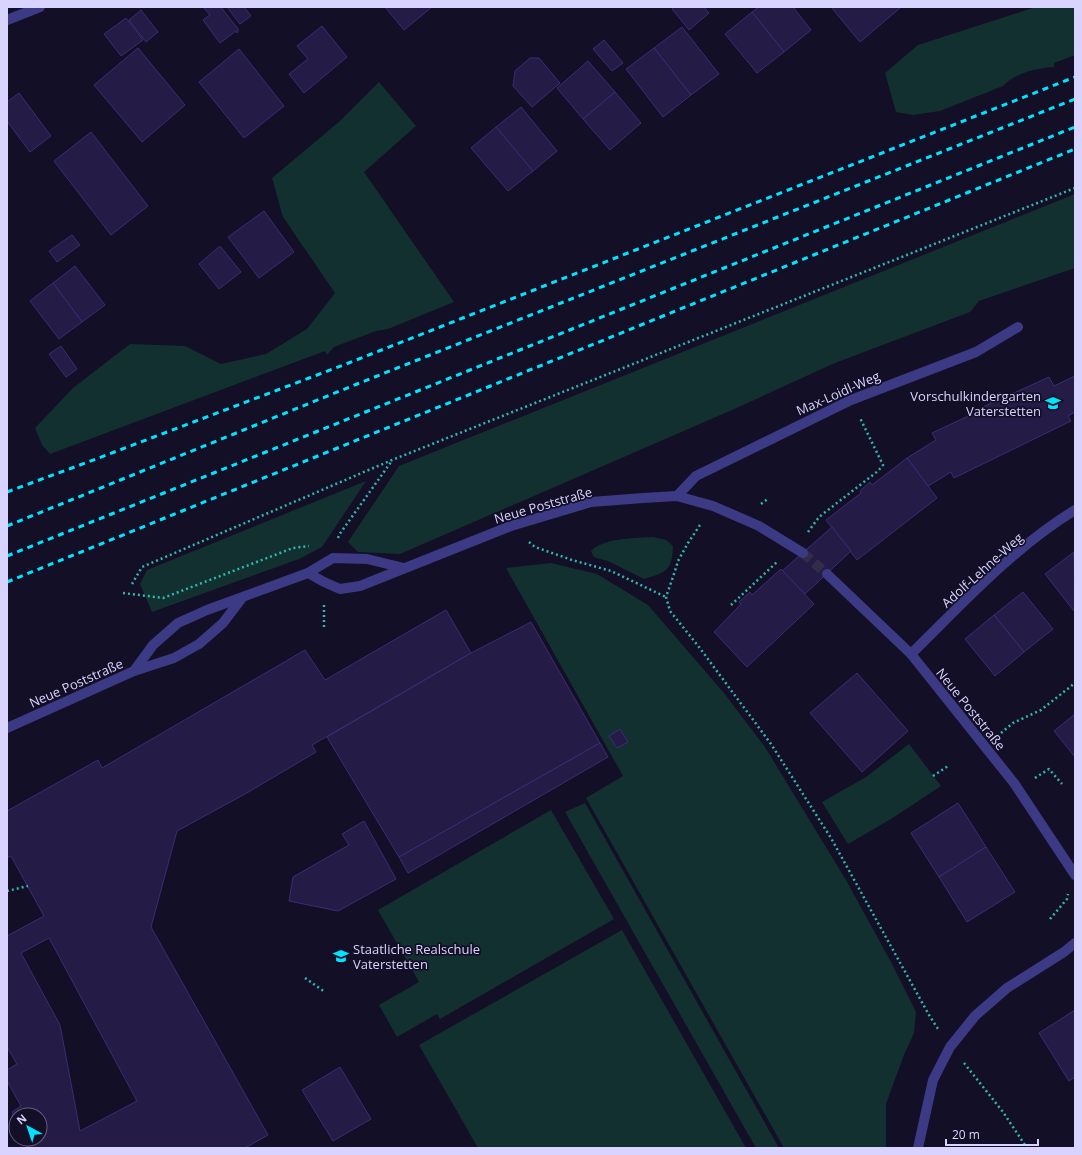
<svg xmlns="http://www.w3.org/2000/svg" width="1082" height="1155" font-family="'Open Sans',sans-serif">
<rect width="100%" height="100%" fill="#130f26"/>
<g fill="#12302f">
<path d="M1036 7H1075V55L1054 63V67C1036 68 1015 73 1003 86L940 111 913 115 896 112 885 73 918 45Z"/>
<path d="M379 82 416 126 364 172 454 302 388 329 376 331 334 347 327 355 325 351 50 454 42 445 35 428 73 388 130 344 185 346 221 364 266 354 307 329 335 293 283 217 272 178 340 121Z"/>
<path d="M1075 194V268L979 301 970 312 835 363 732 410 400 554 358 552 348 542 399 466Z"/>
<path d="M366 481 322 547 299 559 152 612 140 584 147 570Z"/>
<path d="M653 537 666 540 673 546C672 571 667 572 644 579L610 562 594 557 591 551C603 538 635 538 653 537Z"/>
<path d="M551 563 597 574 648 605 724 693 765 747 846 880 891 962 916 1012 914 1033 904 1055 886 1104V1148H784L586 798 623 776 506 568Z"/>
<path d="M909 744 941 786 891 819 848 844 822 802 866 777Z"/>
<path d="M585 803 779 1148H756L565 812Z"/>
<path d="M551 810 614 919 440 1019 437 1014 397 1037 379 1005 419 982 378 910Z"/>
<path d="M622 930 746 1148H478L419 1045Z"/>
</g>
<g fill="#241b47" stroke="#3b2d73" fill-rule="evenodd">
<path d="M205 7H221L238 29V31L237 33 236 31 220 43 203 20 210 15 204 8Z"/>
<path d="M227 7H244L251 16 240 24Z"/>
<path d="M385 7H432L404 30Z"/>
<path d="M674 7H704L709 13 689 30 672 9Z"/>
<path d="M759 7H793L811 30 784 52 752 12Z"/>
<path d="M831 7H899L900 8 860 42Z"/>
<path d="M141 10 158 32 146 42 129 20Z"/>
<path d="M752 12 784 52 757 73 725 34Z"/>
<path d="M126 18 143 40 121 56 104 34Z"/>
<path d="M322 26 347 57 304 93 289 74 308 59 297 46Z"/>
<path d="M682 27 719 74 691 95 654 48Z"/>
<path d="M604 40 623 63 612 71 593 49Z"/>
<path d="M138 48 185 105 142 142 94 85Z"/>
<path d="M654 48 691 95 663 117 626 69Z"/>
<path d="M239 49 284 106 244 138 199 82Z"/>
<path d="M530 58H539L560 83 532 107 513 86 515 71Z"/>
<path d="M588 61 615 92 583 119 557 88Z"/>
<path d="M615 92 641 123 610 150 583 119Z"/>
<path d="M19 93 51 136 30 152 7 121V102Z"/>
<path d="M521 107 557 151 533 171 496 127Z"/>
<path d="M496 127 533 171 508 191 471 148Z"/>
<path d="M91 132 148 206 111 235 54 161Z"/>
<path d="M264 211 294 252 259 278 228 237Z"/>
<path d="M72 235 80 245 57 262 49 251Z"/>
<path d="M220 246 241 272 219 289 199 264Z"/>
<path d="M75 266 105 305 82 322 53 283Z"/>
<path d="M53 283 82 322 59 339 30 301Z"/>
<path d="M61 346 77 369 66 377 49 354Z"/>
<path d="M1075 376V412L1068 416 1071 421 954 478 951 472 928 486 907 458 936 440 932 433 979 411V409L991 403 989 398 1000 392 1003 398 1049 377 1054 386Z"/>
<path d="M907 458 937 498 857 560 826 520 861 493 860 491 870 482 872 485Z"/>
<path d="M832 527 851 551 805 594 782 571Z"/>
<path d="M1074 552 1075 610 1074 611 1045 574Z"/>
<path d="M781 569 814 604 747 667 714 632 741 604 739 602 750 592 752 595Z"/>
<path d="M1023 592 1053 629 1024 652 994 615Z"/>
<path d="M446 610 471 653 312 745 316 752 245 794 177 831 151 927 268 1135 245 1148H25L30 1145 27 1139H40V1115H16V1120L12 1112 21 1106 7 1081V1070L17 1064 7 1047V936L44 916 11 856 7 858V811L98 760 102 768 305 650 325 680ZM49 938 137 1101 80 1131 60 1025 21 953Z"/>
<path d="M994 615 1024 652 995 676 965 639Z"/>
<path d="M531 622 600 743 399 857 327 737 471 653Z"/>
<path d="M857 673 908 731 862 772 810 713Z"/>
<path d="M1075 714V757L1054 731Z"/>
<path d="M620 729 628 742 617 748 609 736Z"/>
<path d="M600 743 608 757 408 873 399 857Z"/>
<path d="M958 803 986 847 939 877 911 833Z"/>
<path d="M364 821 396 879 338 911 289 901 293 877 349 845 342 834Z"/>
<path d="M986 847 1015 892 967 922 939 877Z"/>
<path d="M1075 1010V1077L1069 1081 1039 1033Z"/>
<path d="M340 1067 371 1119 333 1141 302 1090Z"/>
</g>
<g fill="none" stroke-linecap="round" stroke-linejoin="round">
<path stroke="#312d47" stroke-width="10" stroke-dasharray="10 5" stroke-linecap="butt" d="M803 553 827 574"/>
<g stroke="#2fb8b0" stroke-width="2.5" stroke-dasharray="2 3" stroke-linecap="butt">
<path d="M761 504 769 498"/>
<path d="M700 525 688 543 678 561 675 571 666 597 670 611 699 647 771 744 831 838 929 1015 938 1029"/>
<path d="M808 532 819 517 878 471 883 465 860 418"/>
<path d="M338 538 339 535 391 462"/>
<path d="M529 542 535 547 572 560 611 571 666 597"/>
<path d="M132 584 142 567 392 460 1075 188"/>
<path d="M123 593 163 598 293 548 309 546"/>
<path d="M324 605V628"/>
<path d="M731 605 777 562"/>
<path d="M1001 733 1013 723 1041 710 1075 683"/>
<path d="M933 776 948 766"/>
<path d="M1035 778 1049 769 1062 784"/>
<path d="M7 891 28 886"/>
<path d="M1050 919 1067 899 1068 894"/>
<path d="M305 978 325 992"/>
<path d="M964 1063 1003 1112 1027 1148"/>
</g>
<g stroke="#3d3a85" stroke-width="10">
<path d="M7 20 40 7"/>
<path d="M677 496 696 476 851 400 976 352 1018 327"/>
<path d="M308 573 324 582 340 589 360 586 511 526 591 502 643 498 677 496 713 506 759 526 803 553"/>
<path d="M827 574 911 654 1014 783 1075 875"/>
<path d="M911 654C962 604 1013 548 1075 510"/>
<path d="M134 671 153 645 178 623 207 610 308 573 333 558 367 559 404 568"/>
<path d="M7 728 134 671 174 658 199 644 223 623 242 598"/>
<path d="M918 1148 933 1080 950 1047 975 1016 1007 988 1064 952 1075 943"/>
</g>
<g stroke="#00e5ff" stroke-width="3" stroke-dasharray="6 5" stroke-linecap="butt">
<path d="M7 492 96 459 346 364 1075 77"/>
<path d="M7 526 357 384 1075 99"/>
<path d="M7 556 1075 127"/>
<path d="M7 582 1075 149"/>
</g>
</g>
<defs>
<symbol id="school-bare" viewBox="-9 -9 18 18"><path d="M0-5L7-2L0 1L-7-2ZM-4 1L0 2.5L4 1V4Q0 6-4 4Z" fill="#00e5ff" stroke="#130f26" stroke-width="2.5" paint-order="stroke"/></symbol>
</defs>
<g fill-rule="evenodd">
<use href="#school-bare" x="1042" y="392" width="22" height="22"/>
<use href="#school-bare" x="330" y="945" width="22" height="22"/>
</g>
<g text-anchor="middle" stroke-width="3.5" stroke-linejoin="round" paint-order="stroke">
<g font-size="13" fill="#d9d4ff" stroke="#130f26">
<text transform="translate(838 393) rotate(-24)" y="5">Max-Loidl-Weg</text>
<text transform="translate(543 505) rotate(-16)" y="5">Neue Poststraße</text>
<text transform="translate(982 570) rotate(-42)" y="5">Adolf-Lehne-Weg</text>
<text transform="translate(76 683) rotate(-24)" y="5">Neue Poststraße</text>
<text transform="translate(971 709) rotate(51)" y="5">Neue Poststraße</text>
</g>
<g font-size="13" fill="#d9d4ff" stroke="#130f26" text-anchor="end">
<text x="1041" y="401">Vorschulkindergarten<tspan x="1041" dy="15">Vaterstetten</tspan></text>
<text x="353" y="954" text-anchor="start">Staatliche Realschule<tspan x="353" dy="15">Vaterstetten</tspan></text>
</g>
</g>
<rect width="1082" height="1155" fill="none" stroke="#d9d4ff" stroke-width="16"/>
<g transform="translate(28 1127) rotate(320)"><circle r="19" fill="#130f26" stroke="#625e7d"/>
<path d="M0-3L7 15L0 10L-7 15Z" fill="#00e5ff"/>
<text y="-6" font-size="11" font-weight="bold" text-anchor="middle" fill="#d9d4ff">N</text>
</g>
<path d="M946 1139v6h92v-6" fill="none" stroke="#d9d4ff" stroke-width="2"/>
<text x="952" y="1139" font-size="12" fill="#d9d4ff" stroke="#130f26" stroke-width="3" paint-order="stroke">20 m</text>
</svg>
